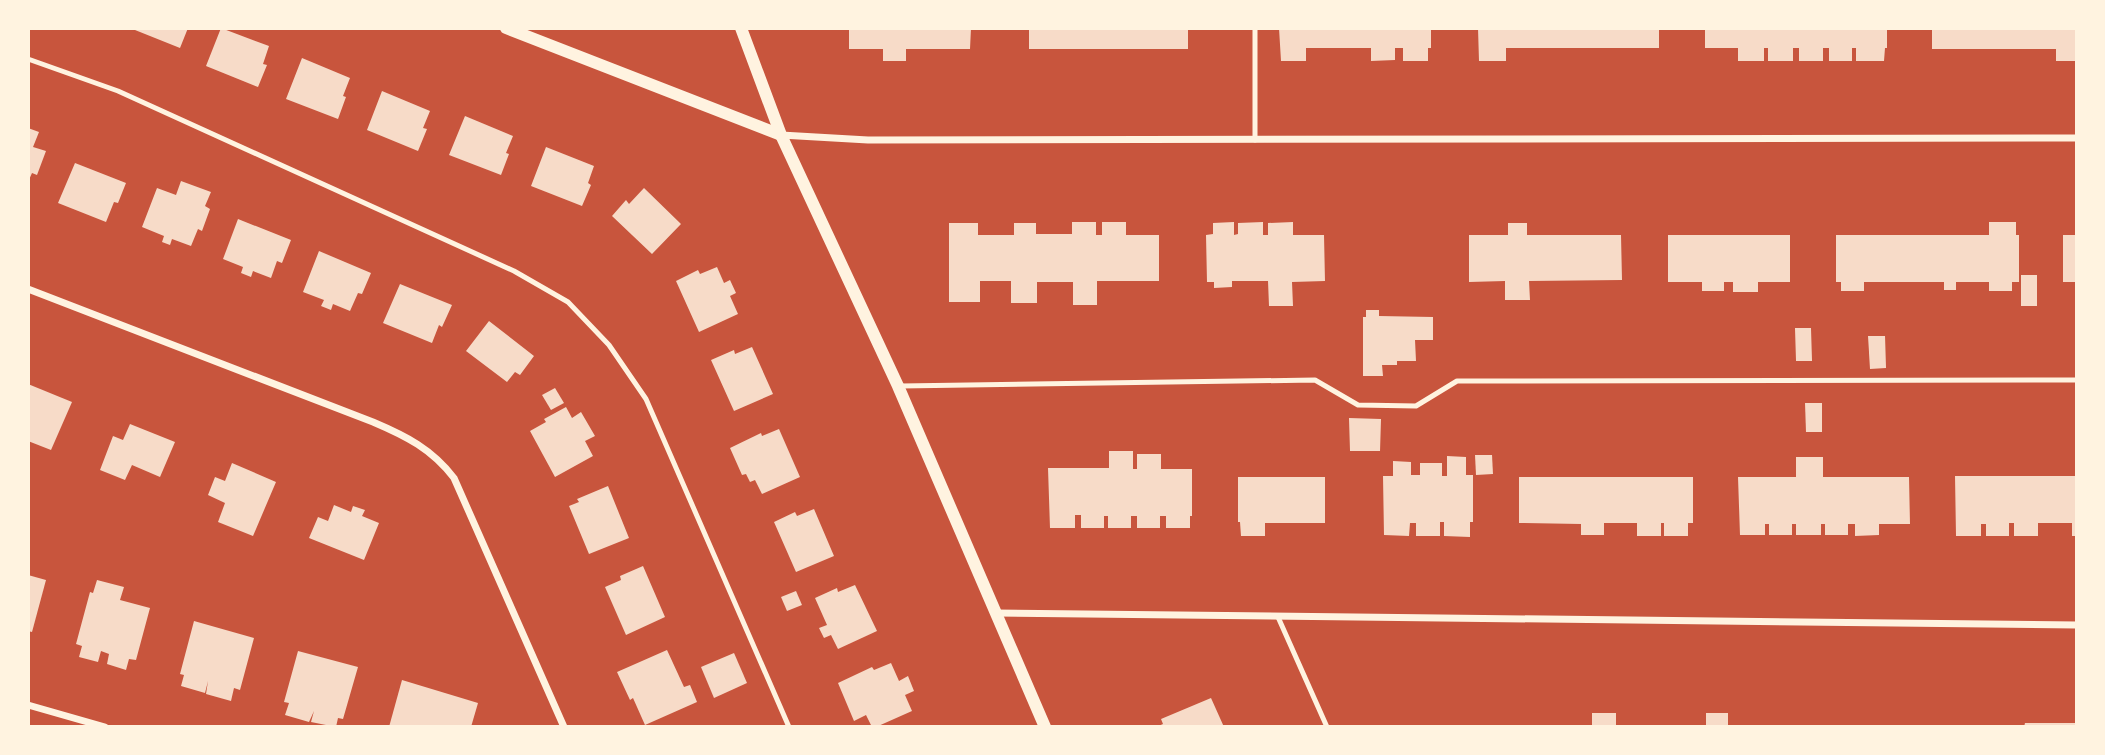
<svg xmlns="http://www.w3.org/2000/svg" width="2105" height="755" font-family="'Golos Text',sans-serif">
<rect width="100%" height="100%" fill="#c8553d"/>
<g fill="#f7dbc8">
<path d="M130 28H188L180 48Z"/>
<path d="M221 28 269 46 263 64 267 65 258 87 206 66Z"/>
<path d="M849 28H971L970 49H906V61H883V49H849Z"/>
<rect x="1029" y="28" width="159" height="21"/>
<path d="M1279 28H1431V48H1428V61H1403V48H1395V60L1371 61V48H1306V61H1281Z"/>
<path d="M1478 28H1659V48H1506V61H1479Z"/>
<path d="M1705 28H1887V48H1885L1884 61H1856V48H1852V61H1829V48H1823V61H1799V48H1793V61H1768V48H1764V61H1738V48H1705Z"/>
<path d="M1932 28H2077V61H2056V49H1932Z"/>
<path d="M302 58 350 78 343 96 346 97 338 119 286 99Z"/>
<path d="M382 91 430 111 423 128 427 129 418 151 367 130Z"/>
<path d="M465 116 513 136 506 153 509 154 501 175 449 155Z"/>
<path d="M28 128 39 132 33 147 46 151 37 175 32 173 28 182Z"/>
<path d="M546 147 594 166 588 183 591 185 582 206 531 186Z"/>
<path d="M75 163 126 183 118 203 114 202 106 222 58 203Z"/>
<path d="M181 181 211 192 205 206 210 209 202 231 198 229 191 246 172 239 170 245 162 242 164 236 142 227 157 188 176 195Z"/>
<path d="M644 188 681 224 652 254 612 216 626 200 629 204Z"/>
<path d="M238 219 291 240 282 263 277 261 271 278 253 271 251 277 241 273 243 267 223 259Z"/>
<path d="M1072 222H1096V235H1102V222H1126V235H1159V281H1097V305H1073V282H1037V303H1011V281H980V302H949V223H978V235H1014V223H1036V234H1072Z"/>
<path d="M1234 222V235L1238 234V223L1263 222V235H1268V223L1293 222V235H1324L1325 281 1292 282 1293 306H1269L1268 281H1232V287L1214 288V282H1207L1206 235 1213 234V223Z"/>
<path d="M1989 222H2016V235H2019V282H2012V291H1989V282H1956V290H1944V282H1864V291H1841V282H1836V235H1989Z"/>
<path d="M1508 223H1527V235H1621L1622 280 1529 281 1530 300H1505V281L1469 282V235H1508Z"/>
<path d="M1668 235H1790V282H1758V292H1733V282H1724V291H1702V282H1668Z"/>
<rect x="2063" y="235" width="14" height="47"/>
<path d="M319 251 371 273 362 294 358 293 350 311 333 304 331 310 321 306 324 300 303 292Z"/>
<path d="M717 267 724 283 730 280 736 293 730 296 738 314 699 332 676 281 698 270 700 274Z"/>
<rect x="2021" y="275" width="16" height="31"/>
<path d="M400 284 452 305 442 327 439 325 432 343 383 323Z"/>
<path d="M1366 310H1379V316L1433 317V340H1415L1416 361H1397V365H1382L1383 376H1363V317H1366Z"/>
<path d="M489 321 534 356 520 375 515 372 507 382 466 351Z"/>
<path d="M1795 328H1811L1812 361H1796Z"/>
<path d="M1868 336H1885L1886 368 1870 369Z"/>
<path d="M752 347 773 394 734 411 711 360 734 350 735 354Z"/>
<path d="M28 384 72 402 51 450 28 441Z"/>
<path d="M555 388 564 403 551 410 542 395Z"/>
<path d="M1805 403H1822V432H1806Z"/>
<path d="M566 407 572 418 581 412 595 436 585 441 593 456 555 477 530 431 546 422 544 419Z"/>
<path d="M1349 418 1381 419 1380 451H1350Z"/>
<path d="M130 424 175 442 160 477 132 465 125 480 100 470 113 436 123 440Z"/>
<path d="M779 429 800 477 762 494 755 480 750 482 746 474 742 475 730 448 761 433 762 436Z"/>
<path d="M1109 451H1133V469H1137V454H1161V469H1192V516H1190V528H1166V516H1160V528H1137V516H1131V528H1108V516H1104V528H1081V515H1075V528H1050L1048 468H1109Z"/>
<path d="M1475 455H1492L1493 474 1476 475Z"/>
<path d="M1447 456 1466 457V475H1473V522H1470V537L1444 536V522H1440V536H1416V523H1410L1409 536 1384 535 1383 476H1393V461L1411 462V475H1420V463H1442V476H1447Z"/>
<path d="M1796 457H1823V477H1909L1910 524H1879V535L1855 536V524H1848V535H1825V524H1821V535H1796V524H1792V535H1769V524H1765V535H1740L1738 477H1796Z"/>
<path d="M232 463 276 482 253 536 218 522 225 503 208 495 215 477 225 481Z"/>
<path d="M1955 476H2077V536H2072V523H2038V536H2014V523H2009V536H1986V524H1981V536H1956Z"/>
<path d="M1238 477H1325V523H1265V536H1241L1240 522H1238Z"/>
<path d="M1519 477H1693V523H1688V536H1664V523H1661V536H1637V523H1604V535H1581V524L1519 523Z"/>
<path d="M608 486 629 538 589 554 569 506 579 502 577 499Z"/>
<path d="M334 505 351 512 353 506 365 510 362 516 379 523 364 560 309 538 318 517 328 521Z"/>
<path d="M814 509 834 556 796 572 774 522 795 512 797 516Z"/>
<path d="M643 566 665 617 626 635 605 587 621 580 620 576Z"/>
<path d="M28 575 46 580 32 632 28 631Z"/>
<path d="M97 580 124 587 120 600 150 608 136 660 129 659 126 670 107 664 109 654 101 651 98 662 79 657 82 646 76 644 90 592 93 593Z"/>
<path d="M855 585 877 631 838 649 831 635 824 638 819 628 827 625 815 598 837 588 838 592Z"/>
<path d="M796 591 802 605 787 611 781 597Z"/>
<path d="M194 621 254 638 240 690 234 688 231 701 206 694 208 681 205 693 181 686 184 675 180 674Z"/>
<path d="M667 650 684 687 690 685 697 702 645 725 633 698 630 700 617 672Z"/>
<path d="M298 651 358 667 343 719 338 718 336 727 311 722 314 711 309 722 285 715 289 703 284 702Z"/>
<path d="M734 653 747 683 714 698 701 667Z"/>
<path d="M891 663 899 681 908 676 914 691 905 695 912 711 876 727H872L866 715 854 721 838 683 872 667 874 670Z"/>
<path d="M402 680 478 703 471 727H389Z"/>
<path d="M1211 698 1224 727H1156L1163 724 1161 719Z"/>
<rect x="1592" y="713" width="24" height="14"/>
<rect x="1706" y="713" width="22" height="14"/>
<path d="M2025 723H2077V727H2024Z"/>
</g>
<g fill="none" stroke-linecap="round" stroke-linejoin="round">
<g stroke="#fff3e0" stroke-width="5">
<path d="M28 59 118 91 514 271 568 302 609 345 646 399 789 727"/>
<path d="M1255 140V28"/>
<path d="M901 386 1315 380 1358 405 1416 406 1457 381 2077 380"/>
<path d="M1278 617 1327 727"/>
</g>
<g stroke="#fff3e0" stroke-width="7">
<path d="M781 135 868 140 2077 138"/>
<path d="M28 289 373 422C406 436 432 449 454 478L564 727"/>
<path d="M996 613 2077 625"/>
<path d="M28 705 105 727"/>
</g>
<g stroke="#fff3e0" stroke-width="12">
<path d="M506 28 781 135"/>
<path d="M741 28 781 135 898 386 1045 727"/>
</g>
</g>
<rect width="2105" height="755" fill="none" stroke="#fff3e0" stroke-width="60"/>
</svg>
